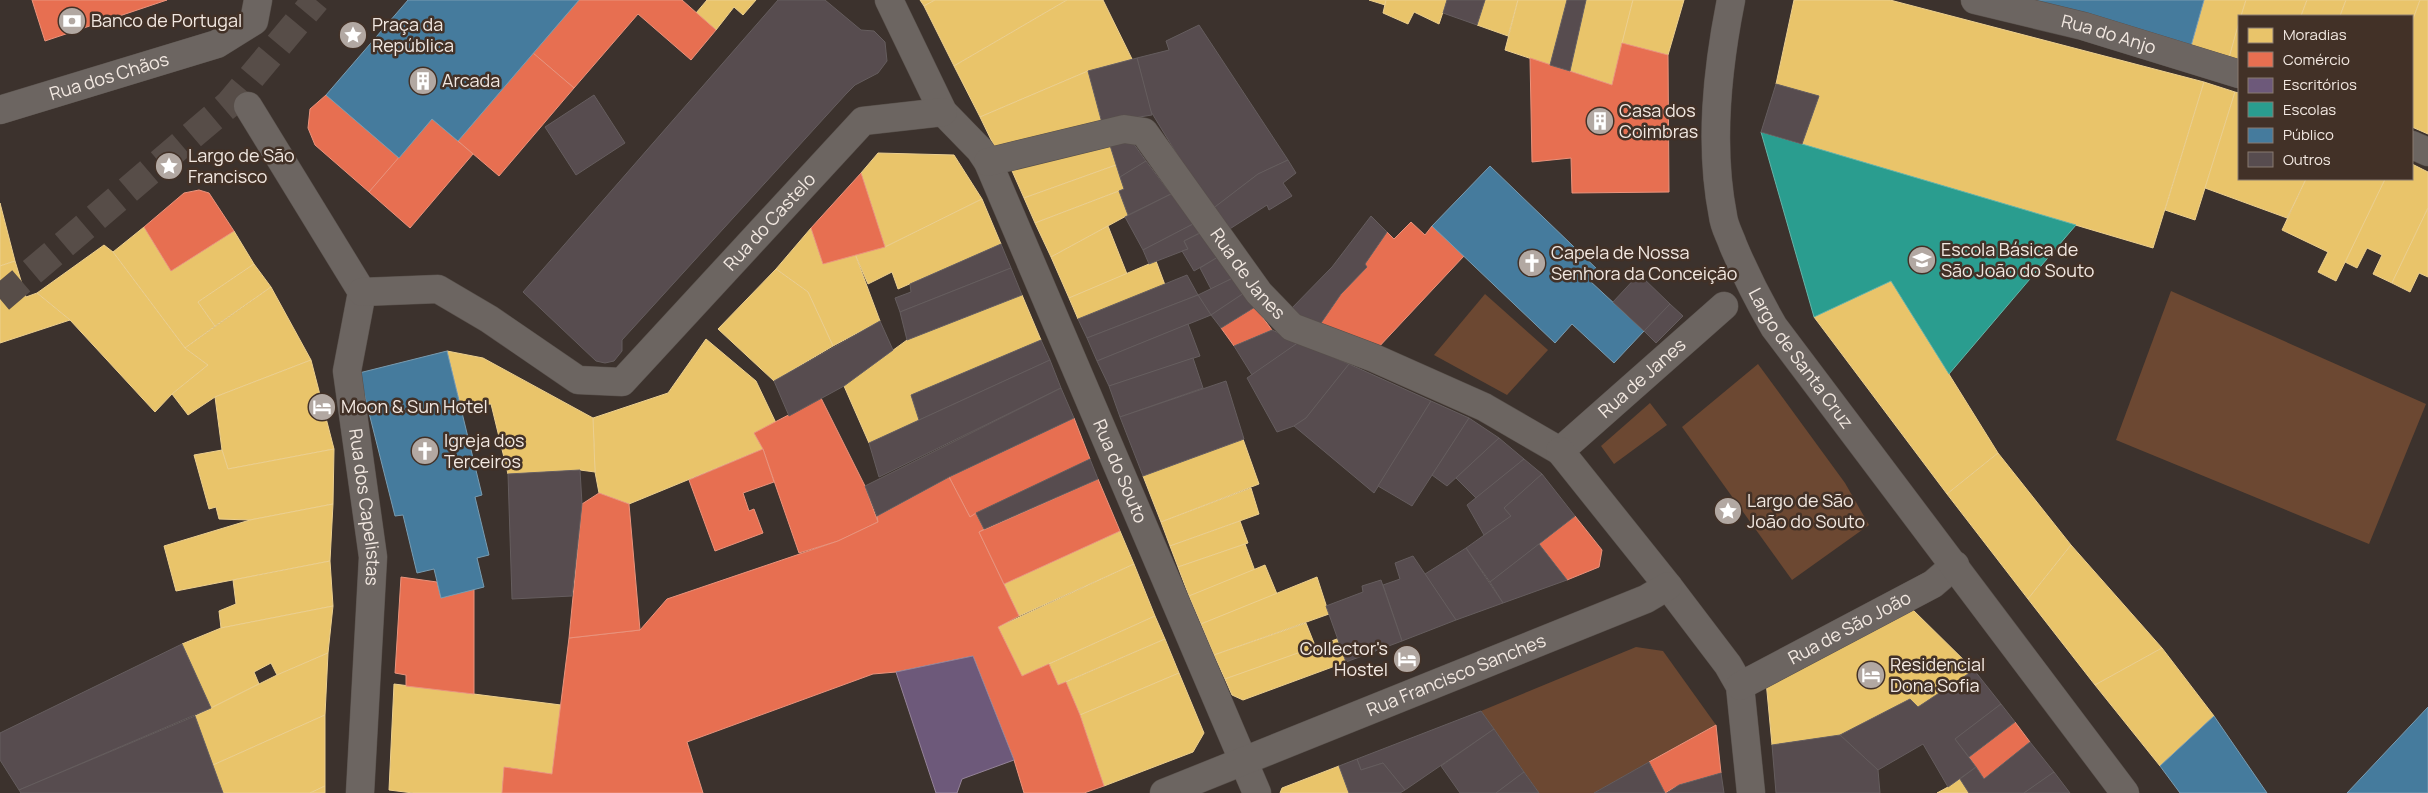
<svg xmlns="http://www.w3.org/2000/svg" width="2428" height="793" font-family="Manrope,sans-serif">
<rect width="100%" height="100%" fill="#3c322d"/>
<g fill="#6c4832">
<path d="M2171 291 2426 404 2369 544 2116 440Z"/>
<path d="M1485 294 1548 350 1507 395 1434 355Z"/>
<path d="M1758 364 1845 483 1869 525 1792 580 1682 427Z"/>
<path d="M1650 403 1667 425 1614 464 1601 446Z"/>
<path d="M1636 647 1663 651 1716 725 1594 793H1539L1481 711Z"/>
</g>
<g fill="#e9c46a" stroke="#eccf8e">
<path d="M707 0H756L743 15 734 7 716 30 696 13Z"/>
<path d="M920 0H935L924 6Z"/>
<path d="M935 0H1067L954 66 924 6Z"/>
<path d="M1067 0H1103L1132 59 1088 71 980 117 954 66Z"/>
<path d="M1369 0H1386L1385 5Z"/>
<path d="M1386 0H1447L1439 24 1414 12 1408 24 1383 13Z"/>
<path d="M1485 0H1518L1508 36 1477 25Z"/>
<path d="M1518 0H1567L1550 65 1505 50Z"/>
<path d="M1586 0H1633L1612 85 1570 71Z"/>
<path d="M1633 0H1684L1668 55 1622 43Z"/>
<path d="M1794 0H1890L2204 82 2153 248 1802 144 1819 96 1776 84Z"/>
<path d="M2204 0H2246L2229 58 2191 46Z"/>
<path d="M2246 0H2307L2301 16H2241Z"/>
<path d="M2307 0H2346L2340 16H2301Z"/>
<path d="M2346 0H2420L2412 22V16H2340Z"/>
<path d="M2420 0H2428V134L2412 127V22Z"/>
<path d="M2239 22V61L2229 58Z"/>
<path d="M1088 71 1102 123 997 152 980 117Z"/>
<path d="M2204 82 2235 92 2195 220 2165 210Z"/>
<path d="M2235 92 2239 93V179H2306L2287 218 2205 188Z"/>
<path d="M1108 139 1116 165 1024 198 1009 164Z"/>
<path d="M878 153 954 155 982 199 885 247 861 173Z"/>
<path d="M2412 164 2428 172V208L2392 283 2373 274 2382 255 2367 248 2357 268 2345 262 2385 179H2412Z"/>
<path d="M1116 165 1124 189 1035 223 1024 198Z"/>
<path d="M2306 179H2385L2336 281 2318 272 2328 252 2282 230Z"/>
<path d="M1119 191 1128 215 1051 257 1035 223Z"/>
<path d="M982 199 1001 244 898 289 892 272 868 284 855 254 885 247Z"/>
<path d="M0 203 15 261 0 266Z"/>
<path d="M2428 208V277L2419 273 2410 292 2392 283Z"/>
<path d="M1108 226 1127 274 1069 298 1051 257Z"/>
<path d="M144 227 171 271 234 231 254 264 198 302 215 326 185 348 113 252Z"/>
<path d="M811 228 823 264 855 254 880 321 833 346 808 292 776 269Z"/>
<path d="M104 245 113 252 185 348 208 365 172 394 155 412 70 320 37 293Z"/>
<path d="M15 261 26 297 37 293 70 320 0 343V266Z"/>
<path d="M1156 261 1165 285 1078 319 1069 298Z"/>
<path d="M254 264 271 287 215 326 198 302Z"/>
<path d="M776 269 808 292 833 346 774 381 718 329Z"/>
<path d="M1891 281 1998 453 1947 494 1814 317Z"/>
<path d="M271 287 311 360 215 397 188 415 172 394 208 365 185 348Z"/>
<path d="M1022 295 1041 340 911 395 919 420 869 443 844 386 907 340Z"/>
<path d="M706 339 756 381 776 423 754 433 763 449 629 504 599 493 595 472 593 418 668 393Z"/>
<path d="M447 351 483 358 593 418 595 472 580 470 508 474 491 404 461 406Z"/>
<path d="M311 360 334 449 228 469 222 450 215 397Z"/>
<path d="M1243 439 1259 484 1161 522 1143 476Z"/>
<path d="M334 449 333 504 250 520 219 519 216 507 209 509 194 455 222 450 228 469Z"/>
<path d="M1998 453 2071 545 2028 599 1947 494Z"/>
<path d="M1251 488 1259 514 1170 546 1161 522Z"/>
<path d="M333 504 330 561 176 591 164 546 250 520Z"/>
<path d="M1240 521 1248 543 1178 567 1170 546Z"/>
<path d="M1120 531 1134 564 1019 616 1004 584Z"/>
<path d="M1245 544 1255 571 1189 596 1178 567Z"/>
<path d="M2071 545 2162 648 2095 685 2028 599Z"/>
<path d="M330 561 333 606 221 628 219 611 236 604 233 580Z"/>
<path d="M1134 564 1155 616 1022 676 998 627Z"/>
<path d="M1265 565 1277 594 1201 624 1189 596Z"/>
<path d="M1317 577 1329 614 1214 655 1201 624Z"/>
<path d="M333 606 328 653 277 675 271 663 254 672 259 684 211 708 182 644 221 628Z"/>
<path d="M1911 608 1974 670 1918 707 1910 699 1840 735 1772 745 1766 681Z"/>
<path d="M1155 616 1165 639 1058 685 1049 664Z"/>
<path d="M1306 623 1316 648 1225 679 1214 655Z"/>
<path d="M1165 639 1179 673 1080 715 1066 682Z"/>
<path d="M1337 639 1346 662 1243 700 1232 695 1225 679Z"/>
<path d="M2162 648 2214 716 2160 766 2095 685Z"/>
<path d="M328 653 325 715 213 765 195 716 277 675Z"/>
<path d="M1179 673 1204 733 1193 752 1104 786 1080 715Z"/>
<path d="M394 684 561 705 552 774 504 767 502 793H413L389 790Z"/>
<path d="M325 715V786L310 793H223L213 765Z"/>
<path d="M1339 766 1349 793H1280L1282 788Z"/>
<path d="M1960 779 1969 793H1937L1948 787Z"/>
<path d="M325 786V793H310Z"/>
</g>
<g fill="#e76f51" stroke="#ea937c">
<path d="M32 0H167L45 41Z"/>
<path d="M579 0H682L716 30 691 60 638 14 574 88 533 53Z"/>
<path d="M1622 43 1668 55 1669 192 1572 193 1571 158 1532 162 1530 58 1612 85Z"/>
<path d="M533 53 574 88 499 176 458 141Z"/>
<path d="M326 95 399 158 369 192 315 145 308 128 310 109Z"/>
<path d="M432 119 473 154 410 228 369 192Z"/>
<path d="M861 173 885 247 823 264 811 228Z"/>
<path d="M199 190 209 193 234 231 171 271 144 227 184 193Z"/>
<path d="M1411 222 1425 235 1432 226 1464 256 1376 350 1319 326 1341 294 1367 267 1365 264 1387 232 1394 239Z"/>
<path d="M1255 307 1272 330 1234 346 1221 328Z"/>
<path d="M821 398 865 486 878 522 838 541 799 553 763 449 754 433Z"/>
<path d="M1074 418 1090 459 970 517 949 477Z"/>
<path d="M763 449 774 482 743 493 749 511 754 509 763 533 715 551 689 480Z"/>
<path d="M949 477 970 517 976 513 984 529 979 532 1019 616 998 627 1022 676 1049 664 1058 685 1066 682 1080 715 1104 786 1084 793H1024L1014 760 973 656 896 672 873 674 687 742 703 793H502L504 767 552 774 569 638 640 630 667 599 838 541 878 522 877 516Z"/>
<path d="M1098 479 1120 531 1004 584 979 532Z"/>
<path d="M599 493 629 504 640 630 569 638 582 504Z"/>
<path d="M1575 516 1602 550 1599 567 1567 580 1539 544Z"/>
<path d="M401 577 437 582 441 598 474 589V694L406 686V675L395 673Z"/>
<path d="M2015 722 2030 742 1984 779 1969 757Z"/>
<path d="M1716 725 1721 773 1679 785 1665 793 1649 762Z"/>
</g>
<path fill="#6d597a" stroke="#958499" d="M973 656 1014 760 962 779 957 793H936L896 672Z"/>
<path fill="#2a9d8f" stroke="#66b4a8" d="M1761 132 1802 144 2076 225 1949 374 1891 281 1814 317Z"/>
<g fill="#457b9d" stroke="#799cb1">
<path d="M408 0H579L458 141 432 119 399 158 326 95Z"/>
<path d="M2033 0H2204L2191 46Z"/>
<path d="M1490 166 1599 271 1590 281 1644 331 1614 363 1572 324 1555 343 1432 226Z"/>
<path d="M447 351 482 495 475 497 489 555 477 558 484 587 441 598 434 569 417 573 403 515 395 516 359 373Z"/>
<path d="M2428 707V793H2347Z"/>
<path d="M2214 716 2267 793H2180L2160 766Z"/>
</g>
<g fill="#574c4f" stroke="#655d5e">
<path d="M778 0H825L861 30 874 31 885 42 887 61 878 73 855 85 846 94 622 340V351L614 361 605 363 596 361 523 292Z"/>
<path d="M1447 0H1485L1477 25 1443 13Z"/>
<path d="M1567 0H1586L1570 71 1550 65Z"/>
<path d="M1199 25 1288 160 1258 174 1211 210 1150 110 1137 58 1169 50 1166 41Z"/>
<path d="M1137 58 1152 115 1102 123 1088 71Z"/>
<path d="M1776 84 1819 96 1802 144 1761 132Z"/>
<path d="M594 95 625 143 576 175 545 127Z"/>
<path d="M1108 139 1131 140 1146 161 1120 177Z"/>
<path d="M1288 160 1296 173 1283 183 1292 196 1269 210 1267 205 1225 232 1211 210 1258 174Z"/>
<path d="M1146 161 1171 194 1128 215 1119 191 1124 189 1120 177Z"/>
<path d="M1171 194 1193 224 1143 250 1125 217Z"/>
<path d="M1371 216 1387 232 1365 264 1367 267 1341 294 1319 326 1289 311 1332 267Z"/>
<path d="M1193 224 1200 233 1184 241 1188 249 1149 264 1143 250Z"/>
<path d="M1200 233 1218 257 1194 271 1182 251 1188 249 1184 241Z"/>
<path d="M1001 244 1011 268 900 312 895 298 911 292 910 284Z"/>
<path d="M1218 257 1233 278 1211 289 1200 268Z"/>
<path d="M1011 268 1022 295 907 340 900 312Z"/>
<path d="M1639 274 1670 304 1644 331 1613 302Z"/>
<path d="M1187 275 1198 295 1087 338 1078 319Z"/>
<path d="M1233 278 1244 293 1211 315 1198 295Z"/>
<path d="M1244 293 1255 307 1221 328 1211 315Z"/>
<path d="M1198 295 1211 315 1097 361 1087 338Z"/>
<path d="M1670 304 1683 316 1656 343 1644 331Z"/>
<path d="M880 321 893 350 844 386 789 416 774 381Z"/>
<path d="M1188 324 1200 356 1109 386 1097 361Z"/>
<path d="M1272 330 1299 342 1252 375 1234 346Z"/>
<path d="M1041 340 1050 360 919 420 911 395Z"/>
<path d="M1299 342 1349 364 1306 418 1294 426 1277 432 1247 378Z"/>
<path d="M1193 358 1203 388 1120 417 1109 386Z"/>
<path d="M1050 360 1061 388 879 477 869 443Z"/>
<path d="M1349 364 1431 401 1374 493 1294 426 1306 418Z"/>
<path d="M1226 381 1244 439 1143 476 1120 417Z"/>
<path d="M1061 388 1074 418 949 477 877 516 865 486Z"/>
<path d="M1431 401 1469 418 1412 506 1378 486Z"/>
<path d="M1469 418 1499 438 1447 486 1432 475Z"/>
<path d="M1499 438 1524 459 1476 498 1456 478Z"/>
<path d="M1090 459 1098 479 984 529 976 513Z"/>
<path d="M1524 459 1542 474 1504 508 1511 516 1484 535 1467 505Z"/>
<path d="M580 470 582 504 572 596 512 599 508 474Z"/>
<path d="M1542 474 1575 516 1490 582 1466 548 1511 516 1504 508Z"/>
<path d="M1539 544 1567 580 1503 603 1490 582Z"/>
<path d="M1466 548 1503 603 1456 620 1425 574Z"/>
<path d="M1413 556 1456 620 1402 641 1383 585 1400 579 1395 563Z"/>
<path d="M1381 580 1402 641 1346 662 1326 606 1363 592 1362 586Z"/>
<path d="M182 644 211 708 19 790 0 760V733Z"/>
<path d="M1974 670 2001 704 1955 739 1976 767 1948 787 1923 744 1878 770 1840 735 1910 699 1918 707Z"/>
<path d="M2001 704 2015 722 1969 757 1955 739Z"/>
<path d="M1481 711 1494 729 1405 790 1383 763 1361 770 1357 759Z"/>
<path d="M195 716 223 793H21L19 790Z"/>
<path d="M1494 729 1524 772 1496 793H1460L1441 766Z"/>
<path d="M1840 735 1878 770 1880 793H1776L1772 745Z"/>
<path d="M2030 742 2054 772 2024 793H1969L1960 779 1976 767 1984 779Z"/>
<path d="M1357 759 1361 770 1383 763 1405 790 1400 793H1349L1339 766Z"/>
<path d="M1649 762 1665 793H1594Z"/>
<path d="M1524 772 1539 793H1496Z"/>
<path d="M2054 772 2070 793H2024Z"/>
<path d="M1721 773 1724 793H1667L1679 785Z"/>
</g>
<g fill="none" stroke-linecap="round" stroke-linejoin="round">
<path stroke="#574d48" stroke-width="28" stroke-dasharray="28 14" stroke-linecap="butt" d="M0 299 229 104 316 0"/>
<defs>
<g id="pedestrian">
<path id="s1" d="M889 0 943 112 980 150 988 162 1257 793"/>
<path id="s2" d="M248 106 362 292 347 371 373 557 360 793"/>
<path id="s3" d="M988 162 1124 129 1144 132 1259 293 1292 327 1374 358 1484 407 1560 451 1724 306"/>
<path id="s4" d="M362 292 438 289 489 319 578 380 622 382 863 121 943 112"/>
<path d="M1560 451 1668 586 1728 665 1740 686 1751 793"/>
<path id="s5" d="M1740 686 1933 584 1955 565"/>
<path id="s6" d="M1164 793 1646 599 1668 586"/>
</g>
<g id="minor">
<path id="s7" d="M1731 0C1717 70 1709 145 1723 216 1724 226 1730 236 1733 245 1746 276 1757 298 1774 327L2125 793"/>
<path id="s8" d="M1975 0 2083 26 2239 74"/>
<path d="M2412 145 2428 152"/>
</g>
<g id="tertiary">
<path id="s9" d="M0 110 217 44 254 21 258 0"/>
</g>
</defs>
<use href="#pedestrian" stroke="#58504b" stroke-width="29"/>
<use href="#minor" stroke="#58504b" stroke-width="29"/>
<use href="#tertiary" stroke="#58504b" stroke-width="29"/>
<use href="#pedestrian" stroke="#6c6561" stroke-width="28"/>
<use href="#minor" stroke="#6c6561" stroke-width="28"/>
<use href="#tertiary" stroke="#6c6561" stroke-width="28"/>
</g>
<defs>
<symbol id="bank-disc" viewBox="-11 -11 22 22"><circle r="9.5" fill="#b2a8a2" stroke="#423127"/><path d="M-6-4H6V4H-6ZM0-2.3a2.3 2.3 0 1 0 0 4.6a2.3 2.3 0 1 0 0-4.6Z" fill="#fff"/></symbol>
<symbol id="sight-disc" viewBox="-11 -11 22 22"><circle r="9.5" fill="#b2a8a2" stroke="#423127"/><path d="M0-6L1.8-2.2L6-1.7L2.9 1.2L3.7 5.4L0 3.3L-3.7 5.4L-2.9 1.2L-6-1.7L-1.8-2.2Z" fill="#fff"/></symbol>
<symbol id="building-disc" viewBox="-11 -11 22 22"><circle r="9.5" fill="#b2a8a2" stroke="#423127"/><path d="M-4-6H4V6H1V3H-1V6H-4ZM-2.5-4.3h1.7v1.8h-1.7ZM.8-4.3h1.7v1.8H.8ZM-2.5-1h1.7V.8h-1.7ZM.8-1h1.7V.8H.8Z" fill="#fff"/></symbol>
<symbol id="school-disc" viewBox="-11 -11 22 22"><circle r="9.5" fill="#b2a8a2" stroke="#423127"/><path d="M0-5L7-2L0 1L-7-2ZM-4 1L0 2.5L4 1V4Q0 6-4 4Z" fill="#fff"/></symbol>
<symbol id="church-disc" viewBox="-11 -11 22 22"><circle r="9.5" fill="#b2a8a2" stroke="#423127"/><path d="M-1.2-6h2.4v3.5h3.3v2.4h-3.3V6h-2.4V-.1h-3.3v-2.4h3.3Z" fill="#fff"/></symbol>
<symbol id="hotel-disc" viewBox="-11 -11 22 22"><circle r="9.5" fill="#b2a8a2" stroke="#423127"/><path d="M-6-4.5h1.5V1H6V5H4.5V3h-9V5H-6ZM-4 0a1.8 1.8 0 1 1 3.6 0ZM.5 0V-2.5h3Q6-2.5 6 0Z" fill="#fff"/></symbol>
</defs>
<g fill-rule="evenodd">
<use href="#bank-disc" x="56" y="5" width="32" height="32"/>
<use href="#sight-disc" x="337" y="19" width="32" height="32"/>
<use href="#building-disc" x="407" y="65" width="32" height="32"/>
<use href="#building-disc" x="1584" y="105" width="32" height="32"/>
<use href="#sight-disc" x="153" y="150" width="32" height="32"/>
<use href="#school-disc" x="1906" y="244" width="32" height="32"/>
<use href="#church-disc" x="1516" y="247" width="32" height="32"/>
<use href="#hotel-disc" x="306" y="391" width="32" height="32"/>
<use href="#church-disc" x="409" y="435" width="32" height="32"/>
<use href="#sight-disc" x="1712" y="495" width="32" height="32"/>
<use href="#hotel-disc" x="1391" y="643" width="32" height="32"/>
<use href="#hotel-disc" x="1855" y="659" width="32" height="32"/>
</g>
<g text-anchor="middle" stroke-width="5" stroke-linejoin="round" paint-order="stroke">
<g font-size="18" fill="#f2e8e1" stroke="#423127" text-anchor="start">
<text x="91" y="27">Banco de Portugal</text>
<text x="372" y="31">Praça da<tspan x="372" dy="21">República</tspan></text>
<text x="442" y="87">Arcada</text>
<text x="1619" y="117">Casa dos<tspan x="1619" dy="21">Coimbras</tspan></text>
<text x="188" y="162">Largo de São<tspan x="188" dy="21">Francisco</tspan></text>
<text x="1941" y="256">Escola Básica de<tspan x="1941" dy="21">São João do Souto</tspan></text>
<text x="1551" y="259">Capela de Nossa<tspan x="1551" dy="21">Senhora da Conceição</tspan></text>
<text x="341" y="413">Moon &amp; Sun Hotel</text>
<text x="444" y="447">Igreja dos<tspan x="444" dy="21">Terceiros</tspan></text>
<text x="1747" y="507">Largo de São<tspan x="1747" dy="21">João do Souto</tspan></text>
<text x="1388" y="655" text-anchor="end">Collector's<tspan x="1388" dy="21">Hostel</tspan></text>
<text x="1890" y="671">Residencial<tspan x="1890" dy="21">Dona Sofia</tspan></text>
</g>
<g font-size="18" fill="#f2e8e1" stroke="#423127">
<text dy="6" stroke="none"><textPath href="#s8" startOffset="138">Rua do Anjo</textPath></text>
<text dy="6" stroke="none"><textPath href="#s9" startOffset="114">Rua dos Chãos</textPath></text>
<text dy="6" stroke="none"><textPath href="#s4" startOffset="505">Rua do Castelo</textPath></text>
<text dy="6" stroke="none"><textPath href="#s3" startOffset="336">Rua de Janes</textPath></text>
<text dy="6" stroke="none"><textPath href="#s7" startOffset="381">Largo de Santa Cruz</textPath></text>
<text dy="6" stroke="none"><textPath href="#s3" startOffset="811">Rua de Janes</textPath></text>
<text dy="6" stroke="none"><textPath href="#s1" startOffset="528">Rua do Souto</textPath></text>
<text dy="6" stroke="none"><textPath href="#s2" startOffset="436">Rua dos Capelistas</textPath></text>
<text dy="6" stroke="none"><textPath href="#s5" startOffset="124">Rua de São João</textPath></text>
<text dy="6" stroke="none"><textPath href="#s6" startOffset="315">Rua Francisco Sanches</textPath></text>
</g>
</g>
<rect x="2238" y="15" width="175" height="165" fill="#423127" stroke="#887a71"/>
<rect x="2248" y="28" width="25" height="15" fill="#e9c46a" stroke="#887a71"/>
<text x="2283" y="40" font-size="15" fill="#f2e8e1">Moradias</text>
<rect x="2248" y="52" width="25" height="15" fill="#e76f51" stroke="#887a71"/>
<text x="2283" y="65" font-size="15" fill="#f2e8e1">Comércio</text>
<rect x="2248" y="78" width="25" height="15" fill="#6d597a" stroke="#887a71"/>
<text x="2283" y="90" font-size="15" fill="#f2e8e1">Escritórios</text>
<rect x="2248" y="102" width="25" height="15" fill="#2a9d8f" stroke="#887a71"/>
<text x="2283" y="115" font-size="15" fill="#f2e8e1">Escolas</text>
<rect x="2248" y="128" width="25" height="15" fill="#457b9d" stroke="#887a71"/>
<text x="2283" y="140" font-size="15" fill="#f2e8e1">Público</text>
<rect x="2248" y="152" width="25" height="15" fill="#574c4f" stroke="#887a71"/>
<text x="2283" y="165" font-size="15" fill="#f2e8e1">Outros</text>
</svg>
